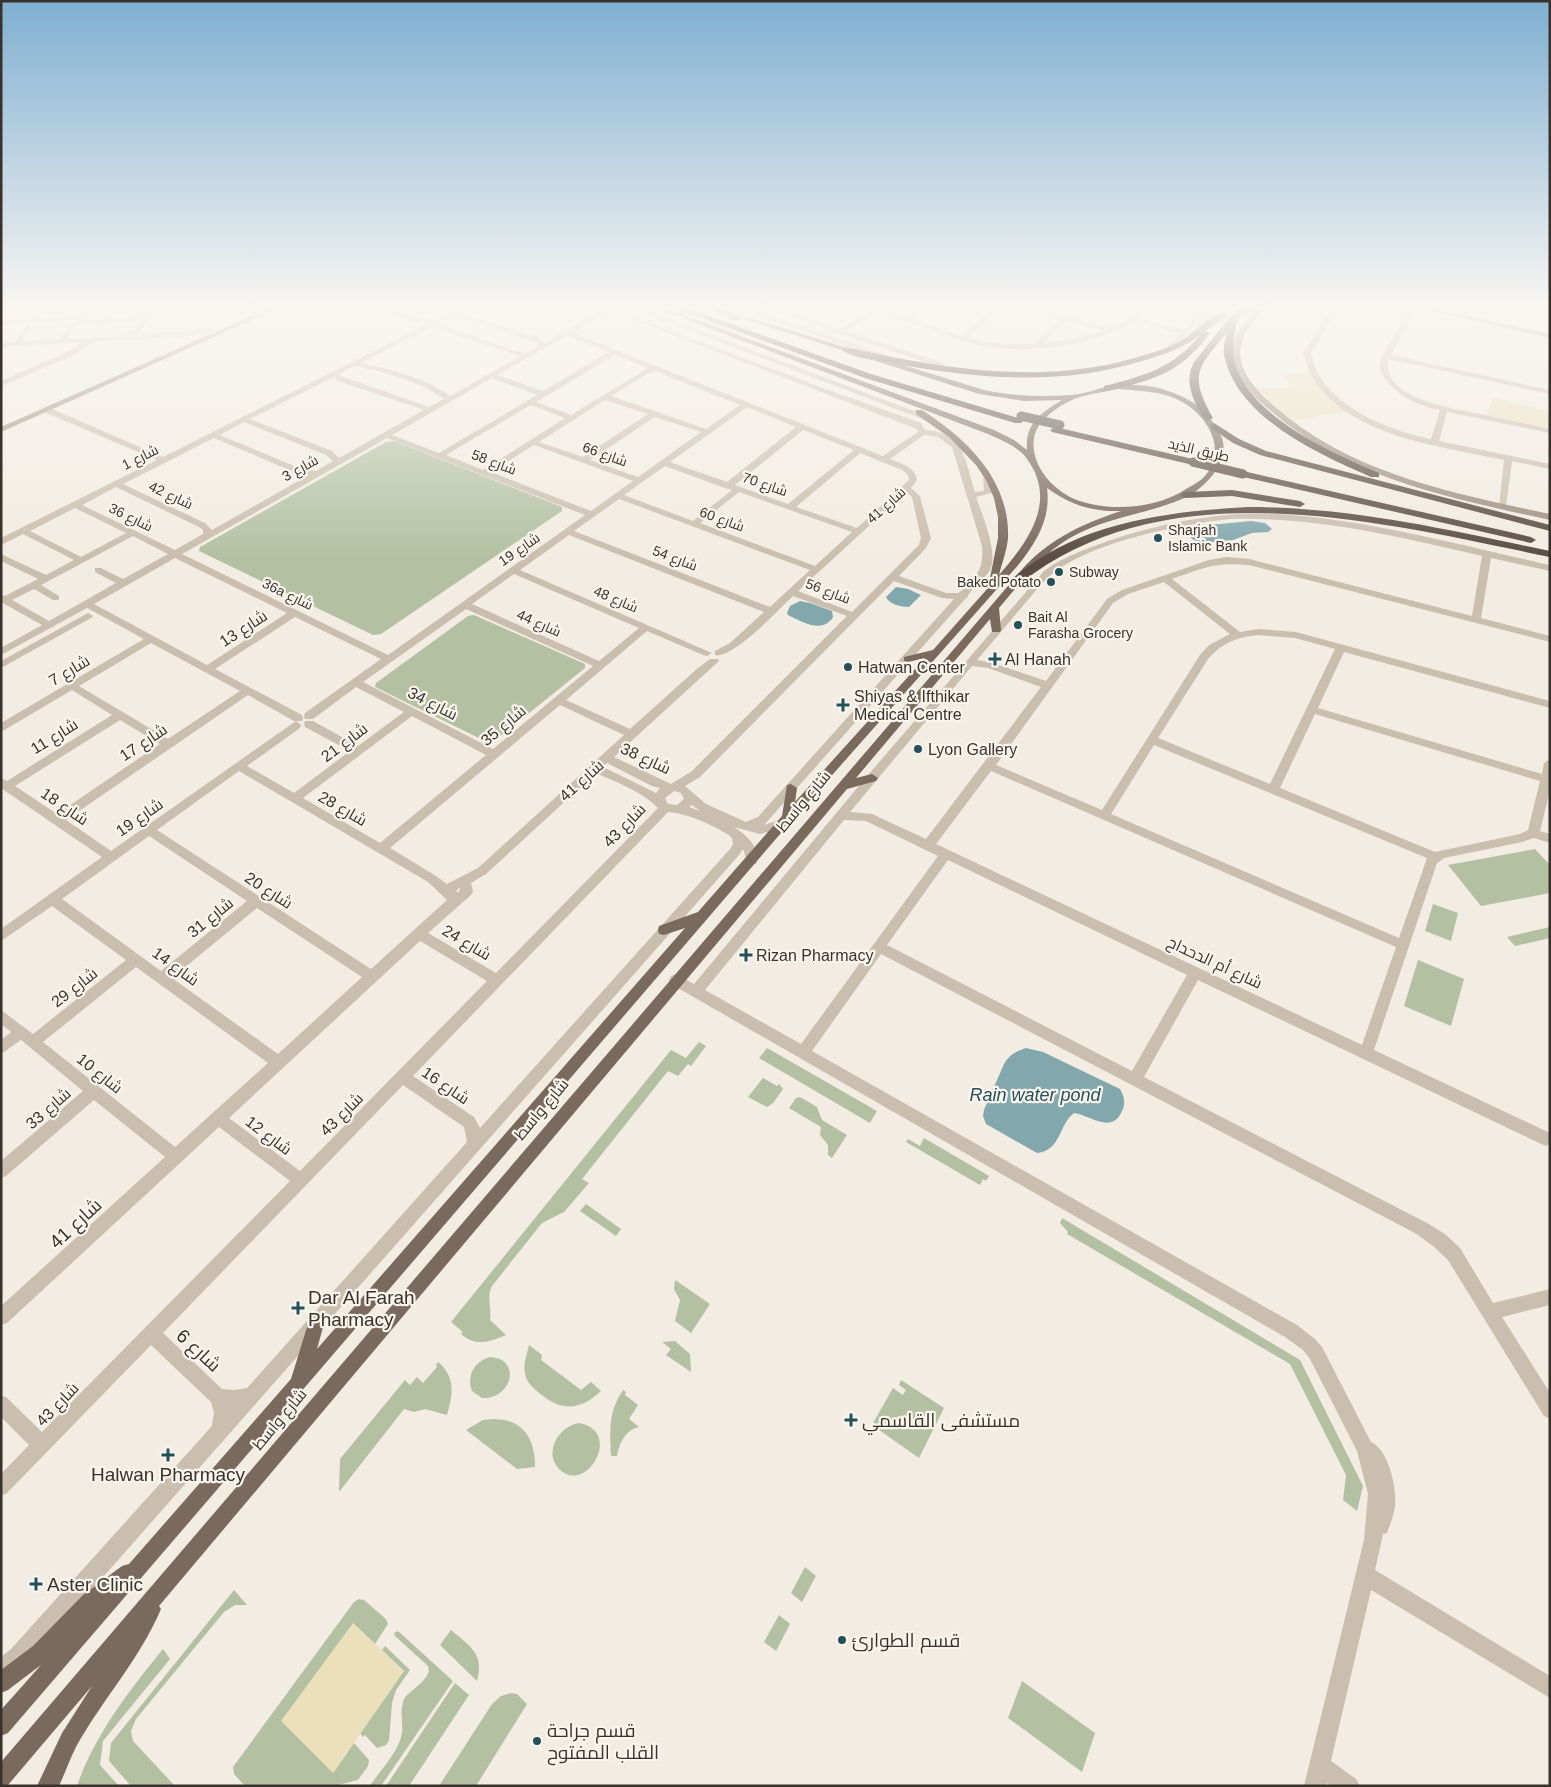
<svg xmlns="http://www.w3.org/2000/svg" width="1551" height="1787" font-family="Arial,Cairo,sans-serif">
<rect width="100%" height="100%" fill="#f2ece2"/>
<g fill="#b3c1a2">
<path d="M394 441 562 507V511L381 634 373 635 199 551 200 547 386 442Z"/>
<path d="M474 615 585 664V668L493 742H487L375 687 376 683 468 616Z"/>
<path d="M1535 849 1550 865V893L1481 906 1448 865Z"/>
<path d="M1433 904 1458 913 1451 941 1425 931Z"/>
<path d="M1550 927V938L1515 946 1507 937Z"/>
<path d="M1418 960 1464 979 1451 1026 1404 1006Z"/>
<path d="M699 1042 706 1046 691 1066 688 1064 678 1076 668 1071 582 1179 589 1183 564 1212 542 1223 492 1286C486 1298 492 1307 490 1320L506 1335C489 1342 476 1347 461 1334L463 1332 451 1322 671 1050 686 1058Z"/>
<path d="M767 1048 877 1111 870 1123 759 1058Z"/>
<path d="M763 1078 777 1086 779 1084 783 1089 773 1103 767 1107 748 1097Z"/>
<path d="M800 1097 817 1107 822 1120 847 1135 832 1158 828 1155V1145L820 1135 821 1127 789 1108 796 1098Z"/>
<path d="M924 1138 989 1176 986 1181 983 1179 980 1185 906 1142 908 1139 920 1146Z"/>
<path d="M586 1204 621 1229 616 1236 580 1211Z"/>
<path d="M1062 1218 1300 1360 1363 1486 1357 1511 1343 1500 1346 1475 1290 1364 1067 1234 1068 1232 1060 1223Z"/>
<path d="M675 1280 710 1304 691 1333 675 1321 680 1300 674 1289Z"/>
<path d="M675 1341 690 1354 691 1372 666 1355 671 1349 662 1342Z"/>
<path d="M529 1345 542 1355 541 1360 581 1390 591 1382 601 1391C579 1412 560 1411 538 1392 531 1386 526 1381 525 1373 523 1363 527 1354 529 1345Z"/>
<path d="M490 1357C523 1359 511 1400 482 1398L472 1391C466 1375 475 1361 490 1357Z"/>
<path d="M438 1362C456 1377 453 1395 447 1415L425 1409 414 1412 404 1409 339 1492 340 1459 405 1380 410 1385 417 1377 423 1383 437 1367 436 1365Z"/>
<path d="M901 1380 944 1408 919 1458 872 1425 893 1388 903 1395 906 1390 899 1385Z"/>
<path d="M623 1390 626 1392 625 1395 638 1405 629 1419 639 1427C625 1430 619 1444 617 1456H611C610 1429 608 1413 623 1390Z"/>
<path d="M493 1419C523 1419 535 1438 535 1467L517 1469 466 1430 483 1420Z"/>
<path d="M579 1423C624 1431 586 1496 559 1469 543 1452 559 1426 579 1423Z"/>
<path d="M805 1567 816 1576 802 1602 791 1593Z"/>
<path d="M234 1590 247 1605H235L224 1612 136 1719 131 1731 133 1741 175 1786H131L109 1761 111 1743Z"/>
<path d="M359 1599 364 1600 386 1619 388 1624 375 1644 353 1623 333 1773 354 1743 369 1760 368 1766 358 1780 334 1786H245L234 1774 233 1767 354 1602Z"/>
<path d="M779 1615 790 1624 776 1651 764 1642Z"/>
<path d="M451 1630C470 1646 485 1654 477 1681L440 1645Z"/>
<path d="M398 1631 453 1681 381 1786H370C380 1770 399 1752 402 1733 403 1723 400 1712 403 1702 405 1692 424 1686 429 1671L428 1666 395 1636 394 1633Z"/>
<path d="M385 1646 410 1670 396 1690 392 1703 389 1740 386 1745 377 1748 365 1735 363 1737 360 1733 404 1671 382 1650Z"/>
<path d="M163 1649 170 1659 103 1741 100 1765 119 1786H77C95 1734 129 1691 163 1649Z"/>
<path d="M1022 1681 1095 1733 1082 1772 1008 1718Z"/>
<path d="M455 1683 469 1695 409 1786H386Z"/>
<path d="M512 1693 517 1694 527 1704 476 1786H439L492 1704 501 1696Z"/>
</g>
<g fill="#ebe0bb">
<path d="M1281 373H1309L1326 393 1350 411 1292 421 1271 403 1257 388H1290Z"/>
<path d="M1493 398 1550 411V428L1486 415Z"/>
<path d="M353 1623 404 1671 333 1773 281 1721Z"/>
</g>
<g fill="#82a8ae">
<path d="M1251 521 1265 523 1272 529 1268 532 1252 533 1233 540 1200 543 1192 539 1188 533 1191 528 1199 526Z"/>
<path d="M896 587 908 589 921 595 909 607C901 607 889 604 886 597Z"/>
<path d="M800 601 810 603 832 611 833 617C823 634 802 622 788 615L787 613 790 606Z"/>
<path d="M1026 1048 1043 1052 1120 1089C1124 1096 1126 1103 1122 1111 1112 1135 1090 1115 1074 1113 1058 1125 1062 1150 1037 1153L986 1124 983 1116 984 1110 1004 1064C1009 1055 1015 1052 1026 1048Z"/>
</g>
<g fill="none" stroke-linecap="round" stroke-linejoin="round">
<g fill="#cabeae" fill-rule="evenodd">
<path d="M371 307C392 307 409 319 430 318L433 321 460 307H469L458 314 465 315 538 337 544 343 607 307H616L573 333 883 456 918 432 917 429 624 316 629 315 823 388 921 423 925 430C965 432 965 461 975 492L984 491 983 471 990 473 992 493 976 497C982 514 1000 556 989 572 983 580 970 589 967 598L965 599 764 825 783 819 787 820 789 823 787 826 760 834 734 827C745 834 763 849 756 864H748L743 849 739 855 112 1567 25 1663 8 1677 1 1680V1657L11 1649 212 1426 214 1412 211 1402 151 1345 7 1493 1 1496V1474L29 1445 1 1417V1395L7 1398 42 1432 290 1181 219 1127 7 1323 1 1325V1306L165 1157 94 1100 6 1176 1 1178V1161L83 1091 21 1040 1 1054V1040L11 1032 1 1024V1010L33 1034 126 960 52 906 1 941V929L102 857 1 788V778L7 781 112 715 72 690 1 732V723L144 639 87 608 1 655V648L42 625 1 602V595L5 596 38 579 1 561V554L46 575 74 560 23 534 1 545V538L157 460 44 412V408H50L163 457 432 322 416 323ZM450 318H462L532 341 539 346 527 353 515 351 438 324ZM433 326 437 329 521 356 450 396C426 378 390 369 361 363ZM567 336 609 352 543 391 497 375ZM615 355 648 368 571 415 536 402ZM354 366C381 370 423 383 444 399L429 407 344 377 339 374ZM655 371 740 405 706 429 611 396 647 374ZM334 377 338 381 424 410 339 458 332 451 250 419ZM492 378 537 395 439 453 392 435ZM605 400 648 414 583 457 539 442ZM531 405 565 418 483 470 446 455ZM747 407 796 427 727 482 670 462ZM655 417 701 432 638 477 590 460ZM244 422 326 455 333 461 316 471 299 468 220 435ZM803 430 854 450 788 504 735 485ZM924 435 938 437 952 447 982 546C984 572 976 575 959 593H946L899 576 926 548 931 538 920 496 911 488 917 480C915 466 901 464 890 459ZM214 438 294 472 309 475 212 530 205 523 123 484ZM387 438 585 515 388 655 182 554ZM534 445 633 481 591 511 491 472ZM860 453 902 470 908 475 909 480 857 528 796 507ZM665 466 725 488 732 490 693 521 624 495ZM116 487 199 527 203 530V534L175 550 82 505ZM739 492 852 532 815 566 700 523ZM906 492 912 497 921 538 919 545 852 612 798 591ZM619 499 810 570 770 607 574 531ZM75 508 126 533 81 557 30 531ZM569 535 764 612 730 643 715 651V655C733 659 779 609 793 596L847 616 692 771 671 784 614 757 719 661 718 659H710L698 668 630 729 566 700 647 631 703 655 707 656 712 653 520 570ZM133 536 168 554 123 579 101 568H95V572L116 583 49 621 12 600 34 589 53 600H59V596L41 585ZM175 558 287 613 207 665 94 604ZM514 574 639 628 599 661 472 604ZM894 581 942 598 954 599 758 817 746 822 706 804 685 786 700 777ZM466 609 593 666 493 749 363 682ZM295 617 381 659 305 713 304 716 305 719H313L356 687 404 712 358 746 313 721H305L304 724 305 727 350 751 294 793 247 766 300 728 301 725 296 721 111 851 66 820 248 695 294 721H302L303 718 302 715 215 669ZM151 643 240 691 168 739 79 686ZM560 705 624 735 478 868 447 884 436 876 390 848ZM412 716 486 755 380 843 303 798ZM120 720 160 744 57 814 15 786ZM607 763 652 786 660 788 656 793 603 767ZM239 771 428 882 447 900 371 969 157 830ZM596 773C618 783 641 791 658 808L496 973 428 933 471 895 473 892 471 883 486 874ZM674 791 681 793 684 799 677 805 668 804 665 798ZM692 805 700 811 689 807ZM668 812C690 814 710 824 729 835L732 838 733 844 730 849 480 1128 474 1117 413 1076ZM149 836 247 901 161 971 62 899ZM460 888 459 892H456L459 888ZM257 908 362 977 278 1054 172 978ZM420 941 487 981 300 1171 229 1118ZM136 967 268 1063 175 1147 43 1042ZM403 1085 464 1127 467 1142 247 1388 234 1390 222 1389 163 1333Z"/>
<path d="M628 307H638L935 419 928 421Z"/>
<path d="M734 307H745L898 359 891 361Z"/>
<path d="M765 307H776L839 329 872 310 866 307H877L907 317 919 307H926L913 319 961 336 995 307H1002L968 338C989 344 1012 345 1034 344L1059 319 1018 307H1030L1110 328C1124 323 1141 307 1154 307L1140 319 1184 330 1203 307H1210L1195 326 1170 350 1166 348 1180 334 1135 322C1090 345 1034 355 983 346 967 343 952 337 936 331 917 325 898 319 879 312L845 331 943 363 944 365 940 367 840 334H834V331ZM1065 321 1103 331 1071 339 1043 343Z"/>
<path d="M1333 307H1340L1311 353C1313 360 1315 368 1319 375 1343 413 1389 430 1431 439L1440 410C1414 405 1395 394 1380 372V360L1410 307H1417L1391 355 1550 390V394L1388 359C1380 400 1457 409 1485 415 1507 420 1528 424 1550 429V433L1447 412 1439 441 1550 464V469L1512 461 1506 506 1499 508 1504 460C1440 446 1347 437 1311 375 1307 368 1306 360 1303 353Z"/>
<path d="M1443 307H1451L1454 311 1449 312Z"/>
<path d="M160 311 163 313 162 314 135 317 132 315 135 313Z"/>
<path d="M82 316 84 317V319L1 325V321Z"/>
<path d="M145 317 148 319 140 333 132 335 212 329 216 331 189 336 92 342 75 355 1 386V381L69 351 82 342 1 347V343L15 342 27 325 32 326 21 342 59 339 70 325 78 321ZM140 321 135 330 125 333V336L67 339 74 327 79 325Z"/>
<path d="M1265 513C1362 518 1455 544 1550 565V571L1491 558 1481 618 1550 636V642L1249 565C1215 562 1203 568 1172 579L1240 632 1258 629 1296 632 1550 701V708L1344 652 1318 708 1542 774 1544 763 1550 759V790L1540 831 1550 834V843L1534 838 1522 842 1444 858 1437 863 1374 1050 1550 1133V1144L1546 1146 1541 1144 1198 980 1144 1077 1427 1223 1445 1234 1460 1248 1493 1303 1550 1289V1305L1502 1317 1550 1393V1419L1544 1416 1448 1260 1433 1246 1415 1233 881 954 812 1051 1297 1325 1315 1339 1322 1347 1371 1442C1389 1450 1397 1489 1395 1506 1394 1516 1390 1524 1387 1533L1383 1534 1375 1570 1550 1676V1698L1371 1590 1331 1761 1356 1779 1360 1786H1331L1326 1783V1786H1304L1364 1540 1368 1494 1357 1451 1310 1359 1303 1350 1285 1337 671 984 669 980 671 976 676 974 694 984 868 775 1044 571C1066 555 1091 547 1117 538 1169 522 1210 514 1265 513ZM1231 519C1319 517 1397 536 1482 556L1472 616 1249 559 1226 557 1209 560 1122 590 1107 599 1046 681 993 663 977 660C992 643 1006 626 1021 608 1031 597 1040 584 1052 574 1091 542 1181 524 1231 519ZM1164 582 1230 634 1209 645 1200 655 1102 810 996 765 1113 603 1128 594ZM1258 635 1295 638 1335 649 1270 784 1158 738 1208 659C1222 643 1237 637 1258 635ZM972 666 988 668 1041 687 926 839 872 814 850 812ZM1315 714 1540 781 1528 830 1520 834 1435 852 1280 788ZM1154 745 1427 858 1399 938 1111 814ZM991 771 1396 947 1362 1045 936 844ZM844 820 866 821 938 856 801 1044 705 990ZM948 860 1187 975 1132 1071 887 945Z"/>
<path d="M88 613 93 616 91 618 1 668V661Z"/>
</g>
<g fill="#9e8e7f" fill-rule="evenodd">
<path d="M272 307H281L1 432V427Z"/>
<path d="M1258 307H1265C1257 319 1243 331 1241 345 1236 370 1257 391 1274 406 1351 474 1452 493 1550 514V520C1446 497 1347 479 1265 406 1248 392 1229 369 1233 345 1236 330 1249 319 1258 307Z"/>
<path d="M1413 307H1427L1550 334V338Z"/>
</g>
<path fill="#7a6a5e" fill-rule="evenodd" d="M653 307H663L994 430 1014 440 1027 450C1025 423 1041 413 1062 400L1024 401 979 394 713 309 718 308 984 390C1012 396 1041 397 1070 395 1086 395 1101 386 1118 385 1130 384 1148 385 1159 388 1189 397 1206 407 1220 434 1234 459 1204 490 1182 499 1144 515 1105 517 1068 539 1040 556 1020 583 999 608L1001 630 1000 632H992L990 619 856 778 872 774 878 778 876 781 847 789 159 1606 161 1609C140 1659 102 1700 76 1747 70 1759 65 1773 59 1786H37L62 1733 92 1686 8 1785 1 1786V1762L1025 566C1052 538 1084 523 1121 511 1092 512 1071 505 1047 488 1051 518 1037 541 1019 564L787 826 8 1733 1 1736V1710L41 1665 8 1690 1 1693V1670L33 1646 83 1595 122 1566 129 1564 291 1379 311 1314 317 1312 323 1314 325 1320 317 1349 685 928 664 935 659 934 658 930 659 926 698 912 782 816 787 785 791 784 797 788 795 802 925 658 908 662 904 661V657L933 650 988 588 998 538V517L994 498 986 480 976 465 949 437 916 414V410H922C967 439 1010 480 1008 538 1007 550 1002 563 999 575 1028 542 1058 501 1027 459 1019 447 1001 440 988 434ZM1118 389C1140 391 1165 391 1184 403 1211 419 1228 454 1202 479 1197 483 1191 486 1186 489 1156 509 1106 513 1072 498 1050 487 1030 463 1034 438 1037 420 1058 406 1074 399 1087 394 1104 392 1118 389Z"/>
<g fill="#5a4d43" fill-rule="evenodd">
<path d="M671 307H684L871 374 1021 419 1023 421 1021 423H1015L865 378Z"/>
<path d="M708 307H719L742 319 735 321Z"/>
<path d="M1238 307H1250L1263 312 1259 314 1244 311C1234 323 1237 323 1234 338 1222 405 1330 452 1379 473V477H1371C1320 455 1240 419 1225 359 1222 351 1225 341 1227 332 1198 368 1188 374 1213 418L1208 421 1205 420C1194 403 1183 382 1194 362Z"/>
<path d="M1223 313 1227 315 1226 317 1205 331 1210 333C1181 373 1153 380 1107 391L1104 390V386C1144 376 1174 368 1201 334 1184 348 1163 355 1142 361 1061 386 979 379 897 364 883 361 851 358 842 350L846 347C946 370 1051 387 1151 353 1164 349 1177 344 1188 336 1200 327 1209 316 1223 313Z"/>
<path d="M1214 423 1239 439 1266 451 1550 525V531L1260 455 1233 443 1211 428V424Z"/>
<path d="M1055 427 1193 459 1198 462 1193 465 1052 432 1050 430Z"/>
<path d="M1243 471 1531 537 1536 540 1531 543 1239 476 1238 474Z"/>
<path d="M1232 490 1300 501 1305 504 1300 507 1232 496 1185 498 1180 495 1185 492Z"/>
<path d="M1248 507C1351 507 1450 530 1550 551V557C1382 523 1171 467 1022 582H1014L1012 580C1018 572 1028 567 1036 561 1097 520 1177 511 1248 507Z"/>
</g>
<g stroke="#5a4d43" stroke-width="9">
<path d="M1021 416 1060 425"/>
<path d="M1193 462 1243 474"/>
</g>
</g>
<linearGradient id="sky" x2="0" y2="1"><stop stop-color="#7fafd1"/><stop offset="0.55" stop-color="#f9f6f2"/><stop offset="1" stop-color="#f9f6f2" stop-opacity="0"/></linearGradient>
<rect width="1551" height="558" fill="url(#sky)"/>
<g fill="#235059" stroke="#faf6ee" stroke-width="2">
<circle cx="1158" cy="538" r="5"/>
<circle cx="1059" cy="572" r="5"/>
<circle cx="1051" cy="582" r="5"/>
<circle cx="1018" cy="625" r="5"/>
<path d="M992.5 651.5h5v5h5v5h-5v5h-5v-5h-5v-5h5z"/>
<circle cx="848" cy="667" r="5"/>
<path d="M840.5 697.5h5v5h5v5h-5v5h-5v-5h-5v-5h5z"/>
<circle cx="918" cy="749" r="5"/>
<path d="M743.5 947.5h5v5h5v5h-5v5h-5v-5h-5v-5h5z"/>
<path d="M295.5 1300.5h5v5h5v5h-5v5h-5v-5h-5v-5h5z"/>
<path d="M848.5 1412.5h5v5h5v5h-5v5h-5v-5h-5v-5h5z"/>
<path d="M165.5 1447.5h5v5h5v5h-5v5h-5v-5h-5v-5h5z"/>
<path d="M33.5 1576.5h5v5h5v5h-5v5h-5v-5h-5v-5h5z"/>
<circle cx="842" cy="1640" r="5"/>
<circle cx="537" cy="1741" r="5"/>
</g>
<g text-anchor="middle" stroke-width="4.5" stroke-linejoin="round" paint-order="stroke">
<g font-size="14" fill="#39322c" stroke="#faf6ee">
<text transform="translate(1199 450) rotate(13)" y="5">طريق الذيد</text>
<text transform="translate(605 454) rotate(20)" y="5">شارع 66</text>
<text transform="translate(140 457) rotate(-27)" y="5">شارع 1</text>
<text transform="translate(494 462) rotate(21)" y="5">شارع 58</text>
<text transform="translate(300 468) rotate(-29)" y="5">شارع 3</text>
<text transform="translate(765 484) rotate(19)" y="5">شارع 70</text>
<text transform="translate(171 495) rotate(25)" y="5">شارع 42</text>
<text transform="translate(886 505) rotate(-42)" y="5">شارع 41</text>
<text transform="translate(131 517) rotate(26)" y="5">شارع 36</text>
<text transform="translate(722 519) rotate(20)" y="5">شارع 60</text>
<text transform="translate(519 549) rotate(-35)" y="5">شارع 19</text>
<text transform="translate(675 558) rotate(21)" y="5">شارع 54</text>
<text transform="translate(828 591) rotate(21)" y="5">شارع 56</text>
<text transform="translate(288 594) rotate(26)" y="5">36a شارع</text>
<text transform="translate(616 599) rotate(23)" y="5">شارع 48</text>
<text transform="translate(539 623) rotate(24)" y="5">شارع 44</text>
</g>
<g font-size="14" fill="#39322c" stroke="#faf6ee" text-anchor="start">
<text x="1168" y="535">Sharjah<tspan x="1168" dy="16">Islamic Bank</tspan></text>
<text x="1069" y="577">Subway</text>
<text x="1041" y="587" text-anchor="end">Baked Potato</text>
<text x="1028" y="622">Bait Al<tspan x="1028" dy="16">Farasha Grocery</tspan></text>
</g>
<g font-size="16" fill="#39322c" stroke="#faf6ee">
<text transform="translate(243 628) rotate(-33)" y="6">شارع 13</text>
<text transform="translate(69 670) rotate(-31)" y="6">شارع 7</text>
<text transform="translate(433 703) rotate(27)" y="6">شارع 34</text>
<text transform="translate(503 725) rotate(-40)" y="6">شارع 35</text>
<text transform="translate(54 736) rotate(-32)" y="6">شارع 11</text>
<text transform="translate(143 742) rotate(-34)" y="6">شارع 17</text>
<text transform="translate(344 742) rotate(-37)" y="6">شارع 21</text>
<text transform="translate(646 758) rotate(25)" y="6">شارع 38</text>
<text transform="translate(581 780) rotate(-42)" y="6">شارع 41</text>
<text transform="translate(803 801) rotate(-50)" y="6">شارع واسط</text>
<text transform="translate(65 806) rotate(34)" y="6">شارع 18</text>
<text transform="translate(343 808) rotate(30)" y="6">شارع 28</text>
<text transform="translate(139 817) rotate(-35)" y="6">شارع 19</text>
<text transform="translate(624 825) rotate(-46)" y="6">شارع 43</text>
<text transform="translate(269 890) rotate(33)" y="6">شارع 20</text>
<text transform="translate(210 917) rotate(-39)" y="6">شارع 31</text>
<text transform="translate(467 942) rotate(31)" y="6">شارع 24</text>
<text transform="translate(1215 962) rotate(25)" y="6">شارع أم الدحداح</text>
<text transform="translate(176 966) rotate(36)" y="6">شارع 14</text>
<text transform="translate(74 987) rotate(-38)" y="6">شارع 29</text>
<text transform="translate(100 1073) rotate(39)" y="6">شارع 10</text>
<text transform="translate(446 1085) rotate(34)" y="6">شارع 16</text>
<text transform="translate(48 1108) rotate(-41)" y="6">شارع 33</text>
<text transform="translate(541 1109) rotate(-50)" y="6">شارع واسط</text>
<text transform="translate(341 1114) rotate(-45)" y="6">شارع 43</text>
<text transform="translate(269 1135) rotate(37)" y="6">شارع 12</text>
<text transform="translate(57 1404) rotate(-46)" y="6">شارع 43</text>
<text transform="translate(279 1419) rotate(-50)" y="6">شارع واسط</text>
</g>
<g font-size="16" fill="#39322c" stroke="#faf6ee" text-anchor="start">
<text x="1005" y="665">Al Hanah</text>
<text x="858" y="673">Hatwan Center</text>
<text x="854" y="702">Shiyas &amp; Ifthikar<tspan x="854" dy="18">Medical Centre</tspan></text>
<text x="928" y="755">Lyon Gallery</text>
<text x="756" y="961">Rizan Pharmacy</text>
</g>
<g font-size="18" font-style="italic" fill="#235059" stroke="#faf6ee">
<text x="1035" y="1101">Rain water pond</text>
</g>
<g font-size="19" fill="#39322c" stroke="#faf6ee">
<text transform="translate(75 1223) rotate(-43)" y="7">شارع 41</text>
<text transform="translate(199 1350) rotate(43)" y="7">شارع 6</text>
</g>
<g font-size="19" fill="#39322c" stroke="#faf6ee" text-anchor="start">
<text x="308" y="1304">Dar Al Farah<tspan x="308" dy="22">Pharmacy</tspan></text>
<text x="862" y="1427">مستشفى القاسمي</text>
<text x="168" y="1481" text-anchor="middle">Halwan Pharmacy</text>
<text x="47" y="1591">Aster Clinic</text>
<text x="852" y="1647">قسم الطوارئ</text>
<text x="547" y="1737">قسم جراحة<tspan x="547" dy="22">القلب المفتوح</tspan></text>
</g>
</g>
<rect width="1551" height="1787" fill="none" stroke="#39322c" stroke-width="5"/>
</svg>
